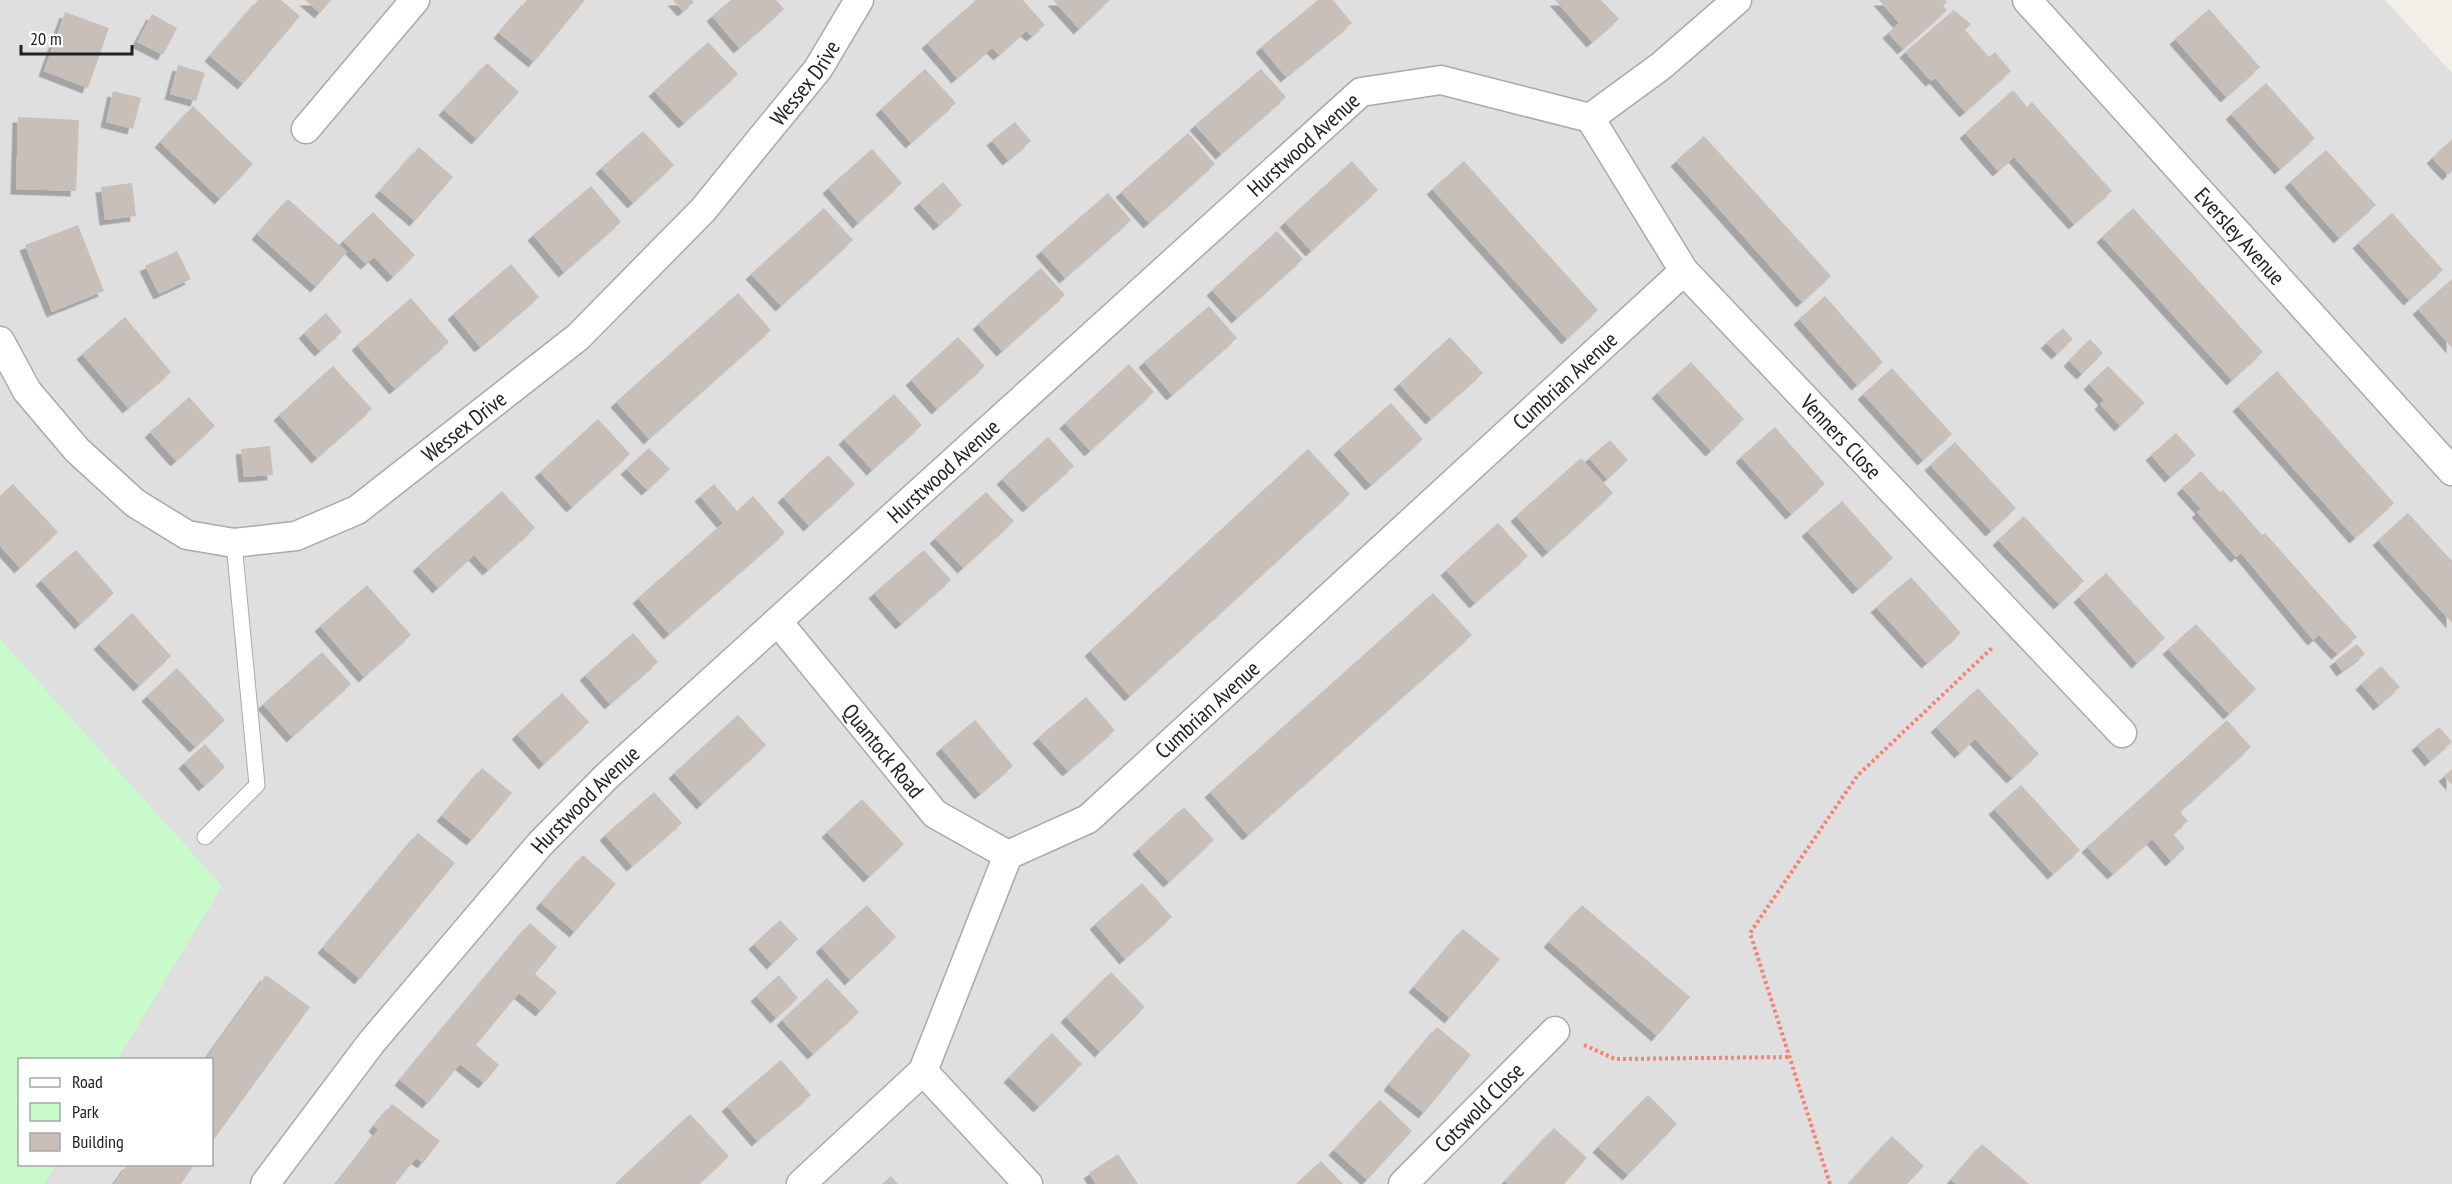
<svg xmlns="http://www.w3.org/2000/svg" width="2452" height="1184" font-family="'PT Sans Narrow',sans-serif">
<defs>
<filter id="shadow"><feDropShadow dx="-5.5" dy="5.5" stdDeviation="0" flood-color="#0004"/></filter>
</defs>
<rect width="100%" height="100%" fill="#f2efe9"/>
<path fill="#e0dfdf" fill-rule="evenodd" d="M0 0H2385L2452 73V1184H0ZM20 1060H212V1164H20Z"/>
<path fill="#c8facc" d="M0 639 222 886 118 1059 20 1060V1164L56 1165 44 1184H0Z"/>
<g fill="#c7bfb8" filter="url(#shadow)">
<path d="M258 0H281L300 16 243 84 210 56Z"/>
<path d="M305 0H331L320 13Z"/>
<path d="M527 0H585L534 62 499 33Z"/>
<path d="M673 0H692L694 2 683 11Z"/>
<path d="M731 0H776L784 9 739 48 712 16Z"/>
<path d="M976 0H1023L1045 25 1032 36 1026 31 999 55 992 48 957 78 927 43Z"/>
<path d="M1053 0H1110L1079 29Z"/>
<path d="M1318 0H1333L1352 23 1286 77 1261 47Z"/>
<path d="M1555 0H1601L1619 19 1592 42Z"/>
<path d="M1879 0H1945L1947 2 1943 6 1947 10 1903 49 1888 33 1899 23Z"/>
<path d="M2209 9 2260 67 2226 97 2175 39Z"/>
<path d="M1954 10 1971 24 1965 30 1989 57 1995 52 2011 71 1965 112 1935 78 1931 81 1905 52Z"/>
<path d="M65 12 109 28 88 88 44 71Z"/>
<path d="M152 14 177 28 163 55 137 42Z"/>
<path d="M708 42 738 74 684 123 654 91Z"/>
<path d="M487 63 519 92 477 139 444 110Z"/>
<path d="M178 65 205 73 196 101 170 94Z"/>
<path d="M925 69 956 103 911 143 881 109Z"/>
<path d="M1261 69 1286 97 1221 154 1195 125Z"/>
<path d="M2266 83 2315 138 2280 169 2231 114Z"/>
<path d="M2013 90 2027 107 2032 102 2112 191 2074 224 2014 157 1998 171 1965 133Z"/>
<path d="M113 91 141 98 133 129 106 122Z"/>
<path d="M193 106 253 164 220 199 160 142Z"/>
<path d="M18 117 79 120 76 191 16 189Z"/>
<path d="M1015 122 1031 141 1008 160 992 140Z"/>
<path d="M643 131 674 165 633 203 601 168Z"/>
<path d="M1188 133 1215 164 1149 223 1121 192Z"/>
<path d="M1704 136 1831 276 1802 302 1676 161Z"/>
<path d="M2452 139V171L2448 175 2432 158Z"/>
<path d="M419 147 453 177 415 221 380 191Z"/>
<path d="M872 149 902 183 858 223 828 188Z"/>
<path d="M2326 150 2376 205 2339 238 2290 182Z"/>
<path d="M1352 161 1378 190 1311 251 1285 222Z"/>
<path d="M1464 161 1598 310 1567 339 1432 189Z"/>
<path d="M943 182 962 205 939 225 919 203Z"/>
<path d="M132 183 136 216 105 220 101 187Z"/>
<path d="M591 186 621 222 564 272 533 235Z"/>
<path d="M1108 193 1131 220 1065 278 1041 251Z"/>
<path d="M288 199 347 252 316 287 257 234Z"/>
<path d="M824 208 853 240 781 306 751 274Z"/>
<path d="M2133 208 2263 352 2232 380 2102 237Z"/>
<path d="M373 212 415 255 393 277 374 257 366 264 343 241Z"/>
<path d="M2392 213 2443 270 2409 300 2358 243Z"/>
<path d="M78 225 104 291 52 312 25 245Z"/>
<path d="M1277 231 1303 259 1237 318 1212 290Z"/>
<path d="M177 251 191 279 159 294 145 266Z"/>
<path d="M511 264 539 297 480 347 453 314Z"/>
<path d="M1041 268 1065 295 1002 351 978 324Z"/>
<path d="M2452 279V348L2418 309Z"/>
<path d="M738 293 771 330 649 439 616 402Z"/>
<path d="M1825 296 1883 362 1857 385 1799 319Z"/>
<path d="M411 298 449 342 395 389 357 345Z"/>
<path d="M1209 306 1237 338 1172 395 1144 362Z"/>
<path d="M326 313 342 332 320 351 304 333Z"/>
<path d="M125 317 171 372 128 408 82 354Z"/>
<path d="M2063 328 2073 339 2057 354 2046 343Z"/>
<path d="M958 337 985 366 937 409 911 380Z"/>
<path d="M1450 337 1483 373 1431 419 1399 384Z"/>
<path d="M2090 339 2103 353 2082 374 2069 361Z"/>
<path d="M1691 362 1744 419 1711 451 1657 393Z"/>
<path d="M1129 364 1154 392 1090 451 1065 423Z"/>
<path d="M333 366 372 409 317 458 279 415Z"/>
<path d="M2108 366 2145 403 2120 426 2100 404 2104 400 2089 384Z"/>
<path d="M1892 368 1952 434 1923 460 1863 394Z"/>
<path d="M2277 371 2394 503 2355 538 2238 406Z"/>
<path d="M894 394 922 425 872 470 844 439Z"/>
<path d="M189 397 215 426 176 461 150 432Z"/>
<path d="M1391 403 1423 439 1371 485 1339 449Z"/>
<path d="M598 419 630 454 572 507 540 472Z"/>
<path d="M1775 427 1825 484 1791 514 1741 457Z"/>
<path d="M2176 433 2196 455 2170 477 2151 455Z"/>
<path d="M1048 437 1074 466 1028 507 1002 479Z"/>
<path d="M1610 440 1628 460 1607 479 1589 458Z"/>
<path d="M1955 442 2016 508 1991 531 1930 465Z"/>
<path d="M270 446 273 475 244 477 241 449Z"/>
<path d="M649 448 670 469 647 490 626 469Z"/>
<path d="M1308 449 1350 494 1130 696 1090 651Z"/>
<path d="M828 455 855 484 809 526 783 497Z"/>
<path d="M1581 458 1613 493 1548 552 1516 516Z"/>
<path d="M2201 471 2220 492 2223 490 2262 535 2265 533 2357 637 2337 654 2319 635 2313 640 2241 553 2236 557 2197 512 2201 509 2182 488Z"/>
<path d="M13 484 58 532 20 568 0 546V496Z"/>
<path d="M714 484 737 511 753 496 785 533 669 634 638 598 723 523 700 496Z"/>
<path d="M502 491 535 528 488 570 474 555 438 588 418 566Z"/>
<path d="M986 492 1014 521 963 568 935 538Z"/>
<path d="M1842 501 1893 558 1858 589 1807 531Z"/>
<path d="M2408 513 2452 561V623L2378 540Z"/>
<path d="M2024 516 2084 581 2059 604 1998 540Z"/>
<path d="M1498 523 1528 556 1475 603 1446 570Z"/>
<path d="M76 550 114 593 80 624 41 580Z"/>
<path d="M924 550 951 580 901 624 874 593Z"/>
<path d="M2106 573 2165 638 2137 663 2079 597Z"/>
<path d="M1911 577 1961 633 1927 663 1876 607Z"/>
<path d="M367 585 411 635 364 677 320 626Z"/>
<path d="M1433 593 1472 635 1248 835 1210 792Z"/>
<path d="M132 613 171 656 139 686 99 644Z"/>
<path d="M2196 624 2256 689 2229 714 2168 649Z"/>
<path d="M633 633 658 662 610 704 585 675Z"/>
<path d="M2357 644 2365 654 2342 671 2335 661Z"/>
<path d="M322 652 351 684 292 737 263 704Z"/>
<path d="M2381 666 2400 687 2379 705 2361 684Z"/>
<path d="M177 668 225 720 195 747 147 696Z"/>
<path d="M1978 688 2039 754 2012 778 1975 739 1960 753 1936 727Z"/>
<path d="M562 693 589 722 544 764 517 734Z"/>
<path d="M1086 697 1115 730 1068 771 1038 738Z"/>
<path d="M738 715 766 745 702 804 674 773Z"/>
<path d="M975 720 1013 766 980 794 941 748Z"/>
<path d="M2227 720 2251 747 2180 812 2188 821 2173 834 2185 848 2171 861 2152 839 2113 874 2087 847Z"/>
<path d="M2439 727 2452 742 2430 761 2417 745Z"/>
<path d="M205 744 225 767 204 786 184 763Z"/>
<path d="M482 768 512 793 472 840 442 816Z"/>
<path d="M2452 769V785L2444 776Z"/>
<path d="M2021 785 2080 850 2053 874 1994 809Z"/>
<path d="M654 792 682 823 632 866 605 835Z"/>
<path d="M862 799 904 844 869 877 827 832Z"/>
<path d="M1184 807 1214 840 1169 882 1138 849Z"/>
<path d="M418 833 455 863 360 979 323 948Z"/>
<path d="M583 855 616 884 575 932 541 903Z"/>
<path d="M1142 883 1172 917 1125 959 1095 924Z"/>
<path d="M867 905 896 937 850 980 821 947Z"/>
<path d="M1582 905 1690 997 1657 1036 1549 942Z"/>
<path d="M780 920 798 939 772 964 754 944Z"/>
<path d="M530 923 557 947 535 974 557 992 541 1011 519 993 476 1045 499 1065 484 1083 460 1064 428 1103 400 1080Z"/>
<path d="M1463 929 1500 959 1450 1018 1414 987Z"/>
<path d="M1111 972 1145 1007 1100 1052 1066 1017Z"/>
<path d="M266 975 310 1007 212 1142V1060H205Z"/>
<path d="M779 975 798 998 776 1018 756 996Z"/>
<path d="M827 978 859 1012 813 1054 782 1020Z"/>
<path d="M1437 1027 1471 1055 1424 1113 1389 1085Z"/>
<path d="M1052 1033 1082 1064 1039 1107 1009 1077Z"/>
<path d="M781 1060 811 1095 757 1141 727 1106Z"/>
<path d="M1648 1095 1677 1124 1628 1175 1598 1147Z"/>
<path d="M1380 1100 1412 1131 1367 1180 1334 1150Z"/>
<path d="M392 1104 440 1141 423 1163 416 1158 395 1184H336L378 1130 374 1126Z"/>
<path d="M690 1114 729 1156 699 1184H615Z"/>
<path d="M1554 1128 1587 1158 1564 1184H1508L1505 1181Z"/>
<path d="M1892 1136 1924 1166 1907 1184H1848Z"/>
<path d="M1982 1144 2029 1184H1956L1951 1180Z"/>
<path d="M1118 1154 1138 1184H1096L1089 1173Z"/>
<path d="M1321 1161 1343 1184H1296Z"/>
<path d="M128 1164H195L181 1184H114Z"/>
<path d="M891 1176 898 1184H882Z"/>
</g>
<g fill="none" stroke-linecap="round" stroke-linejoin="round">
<defs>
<path id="service" d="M205 837 257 785 234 543"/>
<g id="minor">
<path id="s1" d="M2027 0 2452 471"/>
<path id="s2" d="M1590 118 1684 271 2122 733"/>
<path d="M306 129 415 0"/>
<path id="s3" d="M0 341 27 391 77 450 135 503 187 535 234 543 296 536 357 510 578 337 703 210 818 69 859 0"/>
<path id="s4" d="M779 623 935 814 1008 855"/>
<path d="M923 1071 1028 1184"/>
<path id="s5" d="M265 1184 371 1043 540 844 607 776 1361 92 1441 80 1590 118 1661 66 1737 0"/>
<path id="s6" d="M801 1184 923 1071 1008 855 1088 819 1684 271"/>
<path id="s7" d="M1403 1184 1555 1031"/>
</g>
</defs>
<use href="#service" stroke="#a9a9a9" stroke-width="17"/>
<use href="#minor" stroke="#a9a9a9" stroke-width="31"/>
<g stroke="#fa8072" stroke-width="4" stroke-dasharray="3 3" stroke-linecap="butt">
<path d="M1584 1045 1615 1059 1790 1057"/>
<path d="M1830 1184 1750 933 1857 776 1993 647"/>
</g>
<use href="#service" stroke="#fff" stroke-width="15"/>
<use href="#minor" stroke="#fff" stroke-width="28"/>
</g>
<g text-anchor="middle" stroke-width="6" stroke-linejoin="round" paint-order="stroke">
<g font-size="22" fill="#222" stroke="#fff">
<text dy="8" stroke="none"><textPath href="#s3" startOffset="1072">Wessex Drive</textPath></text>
<text dy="8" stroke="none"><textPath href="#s5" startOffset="1473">Hurstwood Avenue</textPath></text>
<text dy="8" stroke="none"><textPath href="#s1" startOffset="318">Eversley Avenue</textPath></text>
<text dy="8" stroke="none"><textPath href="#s6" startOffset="1134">Cumbrian Avenue</textPath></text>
<text dy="8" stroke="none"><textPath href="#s3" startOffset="586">Wessex Drive</textPath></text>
<text dy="8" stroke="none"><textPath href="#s2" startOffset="408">Venners Close</textPath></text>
<text dy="8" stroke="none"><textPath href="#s5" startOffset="987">Hurstwood Avenue</textPath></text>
<text dy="8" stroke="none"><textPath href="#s6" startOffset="648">Cumbrian Avenue</textPath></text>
<text dy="8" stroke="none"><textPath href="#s4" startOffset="165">Quantock Road</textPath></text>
<text dy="8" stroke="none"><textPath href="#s5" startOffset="501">Hurstwood Avenue</textPath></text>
<text dy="8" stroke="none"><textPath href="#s7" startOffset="108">Cotswold Close</textPath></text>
</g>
</g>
<rect x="18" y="1058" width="195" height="108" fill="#ffffff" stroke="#a7a7a7" stroke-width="1.5"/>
<rect x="30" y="1078" width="30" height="9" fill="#ffffff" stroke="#a7a7a7" stroke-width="1.5"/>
<text x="72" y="1088" font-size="18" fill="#222222">Road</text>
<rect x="30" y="1103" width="30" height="18" fill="#c8facc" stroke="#a7a7a7" stroke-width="1.5"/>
<text x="72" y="1118" font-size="18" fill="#222222">Park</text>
<rect x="30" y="1133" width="30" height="18" fill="#c7bfb8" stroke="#a7a7a7" stroke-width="1.5"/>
<text x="72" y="1148" font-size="18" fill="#222222">Building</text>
<path d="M21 45v9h111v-9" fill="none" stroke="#222222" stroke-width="3"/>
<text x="30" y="45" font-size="18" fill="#222222" stroke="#ffffff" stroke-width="4.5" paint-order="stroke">20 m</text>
</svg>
